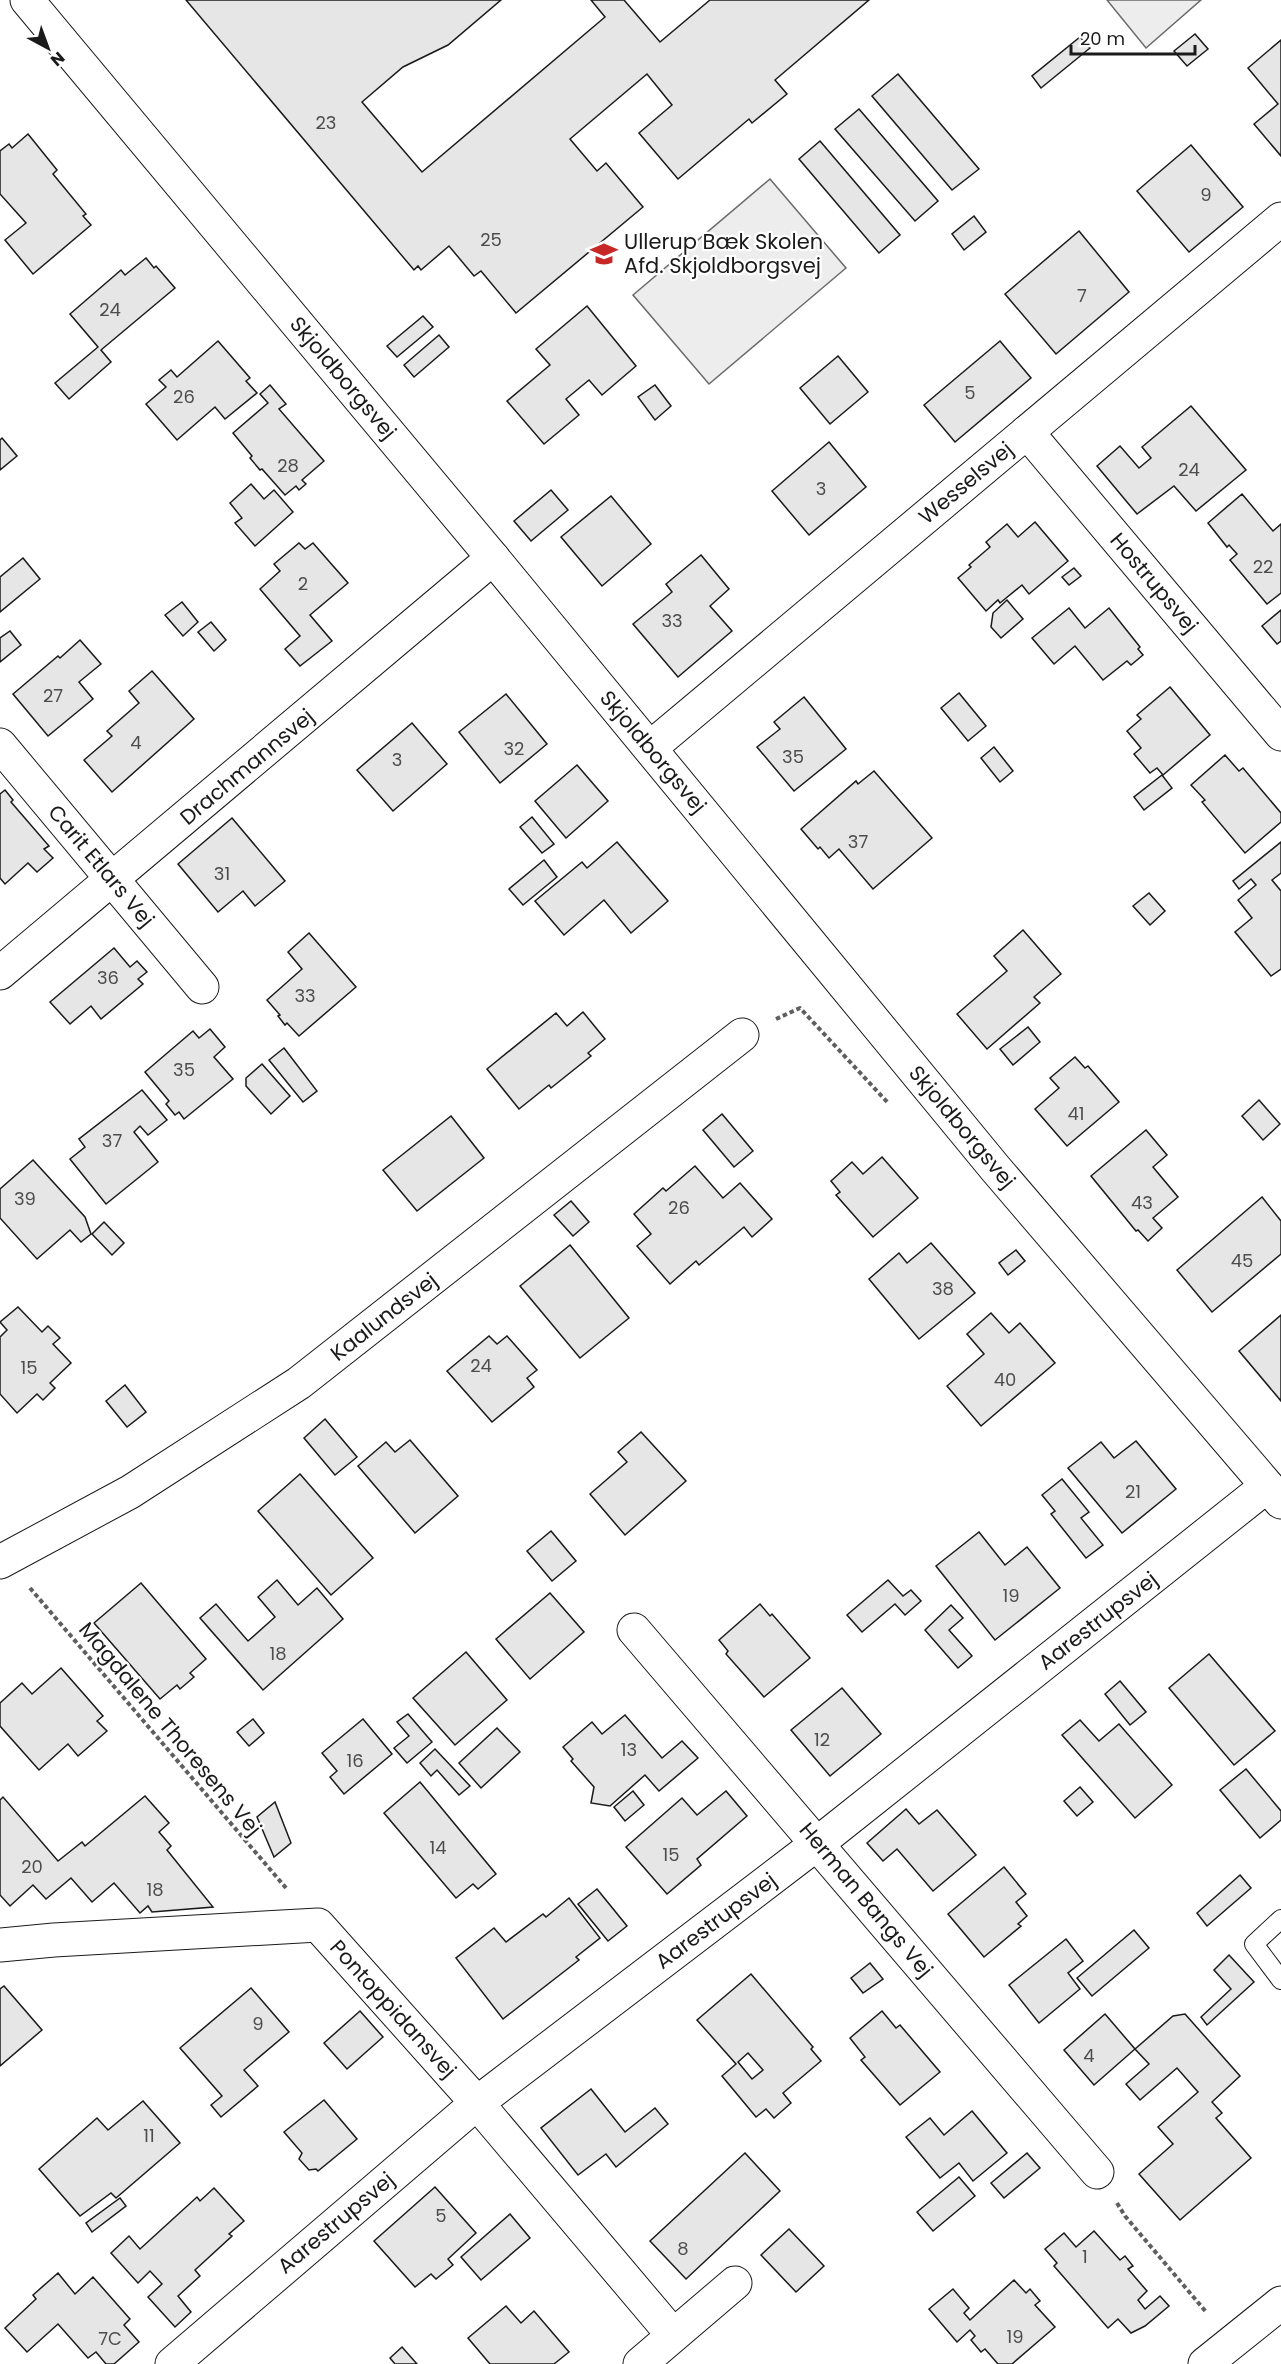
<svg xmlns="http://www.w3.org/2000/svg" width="1281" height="2364" font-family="Poppins,sans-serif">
<rect width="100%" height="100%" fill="#fff"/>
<g fill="#ededed" stroke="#6a6a6a" stroke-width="1.5">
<path d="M1107 0H1201L1146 48Z"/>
<path d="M770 179 846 268 709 384 633 295Z"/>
</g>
<g fill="#e6e6e6" stroke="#1a1a1a" stroke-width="1.5" fill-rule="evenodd">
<path d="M186 0H501L448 45 403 67 362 102 422 172 605 17 591 0H624L660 42 710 0H869L775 80 787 94 752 123 749 119 678 179 639 133 672 105 647 74 570 139 597 171 606 163 643 207 516 313 481 271 474 276 449 246 421 270 418 266 414 270Z"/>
<path d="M1195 34 1208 49 1187 66 1174 51Z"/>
<path d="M1080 37 1090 48 1041 88 1032 76Z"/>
<path d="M1281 40V156L1254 124 1278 104 1248 68Z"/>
<path d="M898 74 979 169 952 190 872 96Z"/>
<path d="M859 109 938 201 915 221 835 129Z"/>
<path d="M28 134 57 170 53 174 86 214 83 216 91 225 33 274 5 240 26 223 0 194V151L9 144 12 148Z"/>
<path d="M820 141 900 235 879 253 799 159Z"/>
<path d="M1191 145 1243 207 1189 252 1137 191Z"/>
<path d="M974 216 986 232 964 250 952 234Z"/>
<path d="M1079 231 1129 292 1056 354 1005 294Z"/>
<path d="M146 258 154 268 156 266 175 288 101 350 111 362 69 399 55 383 98 347 70 314 121 270 125 275Z"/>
<path d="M587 306 636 366 602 395 589 380 566 399 579 415 544 444 507 401 550 365 536 349Z"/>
<path d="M423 316 433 327 397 357 387 346Z"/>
<path d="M439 335 449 347 414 377 404 365Z"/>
<path d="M218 341 250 378 246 381 257 393 225 419 215 407 177 440 146 404 166 387 159 380 171 370 177 377Z"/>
<path d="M1000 341 1031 378 955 442 924 405Z"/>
<path d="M838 356 868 392 830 424 800 388Z"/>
<path d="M270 385 286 404 279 409 324 461 302 480 306 484 299 490 296 486 285 495 262 469 260 470 250 458 252 456 233 433 268 403 260 394Z"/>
<path d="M655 385 671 406 655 420 638 397Z"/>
<path d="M1191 406 1246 470 1196 511 1174 486 1137 514 1097 466 1120 446 1139 468 1151 458 1142 447Z"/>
<path d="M2 438 17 456 0 470V440Z"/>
<path d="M829 442 866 487 809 535 772 491Z"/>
<path d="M251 484 264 499 274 490 293 512 255 546 235 523 242 518 230 503Z"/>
<path d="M551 490 568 510 531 541 514 521Z"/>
<path d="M1242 494 1273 531 1281 524V593L1267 604 1230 560 1237 554 1229 545 1227 547 1208 523Z"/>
<path d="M611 496 651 544 602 586 561 537Z"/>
<path d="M1035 522 1068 561 1029 594 1022 585 1000 603 998 600 986 611 958 578 971 567 969 565 990 547 986 542 1007 524 1018 537Z"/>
<path d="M299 543 305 549 313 543 348 583 310 615 332 641 300 666 285 649 300 636 260 589 280 571 274 564Z"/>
<path d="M701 555 729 589 710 606 732 631 678 677 633 624 672 592 666 584Z"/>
<path d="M23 558 40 579 0 612V577Z"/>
<path d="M1074 568 1081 576 1069 585 1062 577Z"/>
<path d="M1007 600 1023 619 1001 638 991 627 993 613Z"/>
<path d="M182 602 198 622 183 636 165 615Z"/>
<path d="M1069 608 1085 628 1109 608 1140 647 1138 649 1143 655 1131 665 1127 661 1103 680 1075 646 1054 664 1032 638Z"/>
<path d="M1281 610V641L1277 644 1262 626Z"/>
<path d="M211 622 226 640 214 651 198 632Z"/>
<path d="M10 631 21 645 0 662V638Z"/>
<path d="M80 640 101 664 79 682 93 699 48 736 13 694 58 656 60 658Z"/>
<path d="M152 671 194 719 112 792 84 760 112 736 107 731 139 703 129 691Z"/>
<path d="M1170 687 1210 735 1163 775 1157 768 1150 773 1134 754 1141 748 1127 731 1141 719 1137 715Z"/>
<path d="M959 693 986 726 968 741 941 708Z"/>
<path d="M506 694 547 744 500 783 459 732Z"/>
<path d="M804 697 846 749 794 791 757 747 780 729 774 722Z"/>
<path d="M412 723 447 764 393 811 357 770Z"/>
<path d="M994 747 1013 771 1000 782 981 758Z"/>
<path d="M1225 755 1239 771 1243 768 1281 813V822L1245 853 1202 802 1205 800 1191 785Z"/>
<path d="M577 765 608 801 566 838 535 801Z"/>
<path d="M874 771 932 838 873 889 839 849 829 858 820 847 818 849 801 829 856 781 858 784Z"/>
<path d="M1162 775 1172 788 1144 810 1134 797Z"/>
<path d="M5 790 13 800 11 802 49 846 44 849 53 858 37 872 28 863 5 884 0 878V794Z"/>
<path d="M532 817 554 844 542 853 520 827Z"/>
<path d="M232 818 285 881 255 906 243 891 218 912 178 864Z"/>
<path d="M617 842 668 901 631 933 604 900 564 935 535 901 582 862 587 868Z"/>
<path d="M1281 842V873L1272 880 1281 891V969L1271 976 1235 932 1252 918 1238 900 1256 885 1251 879 1239 889 1233 881Z"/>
<path d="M544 860 557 877 523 905 509 889Z"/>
<path d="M1149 893 1165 911 1150 925 1133 906Z"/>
<path d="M1023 930 1061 974 1034 997 1040 1003 987 1049 957 1014 1007 971 994 956Z"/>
<path d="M309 933 356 987 299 1036 287 1023 285 1025 278 1016 280 1015 267 1000 302 969 288 952Z"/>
<path d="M114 948 130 967 137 961 147 972 138 979 143 984 101 1019 91 1006 70 1024 50 1002Z"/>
<path d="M583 1012 605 1039 588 1053 591 1056 551 1088 549 1085 519 1109 487 1069 556 1013 567 1026Z"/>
<path d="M1028 1027 1040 1042 1013 1065 1000 1049Z"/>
<path d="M210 1029 225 1047 214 1057 233 1079 184 1119 179 1112 175 1115 166 1104 169 1101 145 1072 193 1031 199 1038Z"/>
<path d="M284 1048 317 1091 303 1102 269 1060Z"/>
<path d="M1075 1057 1085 1068 1088 1066 1119 1102 1067 1146 1035 1109 1059 1088 1050 1078Z"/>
<path d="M262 1064 290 1096 271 1114 246 1086V1078Z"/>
<path d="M142 1090 167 1120 148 1135 140 1126 134 1132 158 1162 106 1204 70 1159 85 1147 79 1139Z"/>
<path d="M1259 1100 1280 1124 1263 1140 1242 1116Z"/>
<path d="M722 1114 753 1151 734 1167 703 1130Z"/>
<path d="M451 1116 484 1158 417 1211 383 1170Z"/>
<path d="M1146 1130 1167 1155 1153 1167 1178 1197 1153 1218 1162 1228 1148 1241 1138 1230 1136 1231 1091 1176Z"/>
<path d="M882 1157 918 1198 873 1237 836 1195 840 1192 831 1181 852 1162 863 1174Z"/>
<path d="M33 1160 85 1217 91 1234 81 1242 70 1230 37 1259 0 1218V1189Z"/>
<path d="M695 1166 723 1198 740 1183 772 1219 752 1237 744 1227 699 1265 696 1261 670 1284 637 1246 651 1234 634 1214 663 1188 666 1191Z"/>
<path d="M1262 1197 1281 1221V1254L1212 1312 1177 1270Z"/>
<path d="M571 1201 589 1222 573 1236 554 1215Z"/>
<path d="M104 1222 124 1243 112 1255 92 1234Z"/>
<path d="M931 1243 975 1293 919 1339 869 1279 899 1253 907 1263Z"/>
<path d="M570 1245 629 1318 580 1358 520 1286Z"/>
<path d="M1016 1250 1025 1261 1008 1275 999 1263Z"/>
<path d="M18 1307 42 1332 48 1326 60 1338 53 1344 71 1363 50 1383 55 1388 43 1400 37 1394 17 1413 0 1394V1337L7 1330 0 1322Z"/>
<path d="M991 1313 1009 1333 1020 1323 1055 1363 981 1426 947 1386 984 1354 967 1334Z"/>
<path d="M1281 1315V1401L1239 1351Z"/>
<path d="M489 1336 497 1344 507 1336 537 1370 527 1378 534 1387 492 1422 447 1371Z"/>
<path d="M125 1385 146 1412 127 1427 106 1401Z"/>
<path d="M325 1419 357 1457 335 1475 304 1438Z"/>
<path d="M641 1432 686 1481 625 1535 590 1494 627 1462 618 1452Z"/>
<path d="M410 1440 458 1496 415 1533 358 1466 386 1442 395 1452Z"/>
<path d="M1136 1441 1176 1489 1122 1533 1068 1468 1101 1442 1114 1458Z"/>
<path d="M300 1474 373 1558 331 1595 258 1511Z"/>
<path d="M1062 1479 1089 1512 1081 1518 1103 1545 1086 1558 1051 1514 1055 1511 1042 1495Z"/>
<path d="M551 1531 576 1561 552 1581 527 1551Z"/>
<path d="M979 1532 1005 1565 1027 1547 1060 1588 995 1640 936 1566Z"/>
<path d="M277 1580 298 1605 317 1588 343 1619 263 1690 200 1618 216 1604 248 1641 275 1617 258 1597Z"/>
<path d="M888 1580 903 1596 911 1590 921 1601 905 1615 895 1604 862 1632 847 1615Z"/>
<path d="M141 1583 206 1659 190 1673 194 1677 180 1689 177 1685 160 1699 94 1623Z"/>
<path d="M550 1593 584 1632 530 1679 496 1639Z"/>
<path d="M760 1604 770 1616 772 1614 810 1658 764 1697 726 1654 728 1651 719 1640Z"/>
<path d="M951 1605 963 1618 949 1630 972 1656 958 1668 925 1630Z"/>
<path d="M466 1652 507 1700 455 1745 413 1698Z"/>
<path d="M1209 1654 1275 1731 1234 1765 1169 1688Z"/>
<path d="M61 1668 103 1716 97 1721 107 1731 78 1756 68 1744 39 1770 0 1726V1703L22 1683 32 1694Z"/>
<path d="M1120 1681 1146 1712 1130 1725 1105 1694Z"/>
<path d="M842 1688 881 1734 830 1776 791 1730Z"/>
<path d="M408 1714 432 1742 407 1763 394 1748 409 1736 397 1722Z"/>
<path d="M625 1715 662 1758 682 1741 698 1758 659 1791 645 1775 610 1806 591 1803 594 1787 571 1761 573 1759 563 1747 592 1722 602 1734Z"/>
<path d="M253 1719 264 1733 249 1746 237 1732Z"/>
<path d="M363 1719 392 1754 344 1794 330 1777 337 1771 322 1753Z"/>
<path d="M1080 1720 1099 1741 1119 1724 1172 1785 1135 1818 1062 1735Z"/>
<path d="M497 1728 520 1752 481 1788 459 1763Z"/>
<path d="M435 1749 470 1786 459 1795 437 1770 431 1776 420 1763Z"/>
<path d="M1246 1769 1281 1811V1820L1260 1838 1220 1790Z"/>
<path d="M420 1782 496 1874 478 1889 473 1884 456 1898 384 1813Z"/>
<path d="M1080 1787 1093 1802 1077 1816 1064 1801Z"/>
<path d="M633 1791 644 1805 625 1821 614 1807Z"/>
<path d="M726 1791 747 1816 697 1859 701 1865 667 1894 626 1847 682 1798 697 1815Z"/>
<path d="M145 1796 169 1823 159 1832 171 1846 167 1850 213 1907 152 1912 148 1906 140 1913 114 1883 92 1902 71 1878 46 1899 33 1885 10 1906 0 1895V1800L3 1797 58 1861 82 1842 85 1846Z"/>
<path d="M275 1802 291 1843 274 1857 257 1817Z"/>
<path d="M906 1809 919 1824 937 1810 976 1855 933 1891 897 1849 883 1861 867 1843Z"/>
<path d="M1004 1867 1026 1894 1016 1902 1027 1916 1018 1924 1021 1926 984 1957 948 1914Z"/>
<path d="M1240 1875 1251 1888 1207 1926 1197 1913Z"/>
<path d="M597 1889 627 1926 608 1941 578 1904Z"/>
<path d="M569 1898 600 1938 576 1957 579 1960 503 2019 456 1958 494 1928 506 1942 543 1914 546 1917Z"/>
<path d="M1134 1930 1149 1948 1092 1996 1077 1978Z"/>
<path d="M1066 1939 1083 1961 1068 1973 1080 1989 1039 2023 1009 1985Z"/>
<path d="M1229 1955 1254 1982 1207 2025 1201 2017 1231 1989 1214 1970Z"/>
<path d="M870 1963 883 1979 863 1993 851 1978Z"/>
<path d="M751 1974 813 2047 811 2049 821 2061 783 2093 791 2103 774 2118 766 2109 756 2117 722 2076 736 2064 697 2020ZM748 2053 763 2070 752 2079 738 2062Z"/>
<path d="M4 1986 42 2030 0 2066V1989Z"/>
<path d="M251 1988 289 2032 244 2070 258 2086 221 2117 211 2105 222 2096 180 2048Z"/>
<path d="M360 2011 383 2037 347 2069 324 2043Z"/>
<path d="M882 2011 896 2028 900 2025 940 2072 900 2105 861 2060 865 2057 850 2038Z"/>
<path d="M1105 2014 1135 2049 1094 2085 1064 2050Z"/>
<path d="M1185 2014 1240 2076 1212 2102 1222 2113 1216 2118 1251 2158 1180 2220 1139 2174 1173 2144 1158 2127 1198 2092 1177 2068 1140 2100 1126 2084 1149 2064 1135 2049 1173 2016Z"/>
<path d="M591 2089 625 2132 655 2108 668 2124 616 2167 606 2154 578 2175 541 2128Z"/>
<path d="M324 2100 357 2139 318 2171 316 2169 309 2170 299 2159 302 2153 284 2132Z"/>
<path d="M143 2101 180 2143 116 2198 111 2193 80 2216 39 2169 97 2118 108 2130Z"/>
<path d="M972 2111 1007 2153 973 2181 959 2163 940 2178 906 2137 930 2118 944 2135Z"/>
<path d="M745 2153 780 2191 686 2279 650 2241Z"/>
<path d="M1027 2153 1040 2168 1004 2198 991 2183Z"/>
<path d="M959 2177 975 2196 933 2231 917 2212Z"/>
<path d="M435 2187 476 2233 448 2259 453 2265 436 2279 431 2274 415 2287 374 2241Z"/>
<path d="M214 2188 244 2221 229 2234 232 2236 195 2270 200 2276 178 2296 191 2312 175 2327 148 2297 162 2284 150 2271 138 2283 111 2253 129 2236 140 2249 197 2197 200 2201Z"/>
<path d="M120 2198 126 2206 92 2232 86 2223Z"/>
<path d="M510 2214 530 2238 481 2280 461 2257Z"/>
<path d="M789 2229 824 2266 796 2292 761 2255Z"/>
<path d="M1094 2231 1120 2260 1125 2256 1133 2266 1128 2269 1147 2291 1138 2300 1145 2309 1160 2296 1169 2306 1145 2326 1131 2333 1118 2319 1108 2328 1054 2266 1057 2263 1045 2249 1064 2233 1076 2247Z"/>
<path d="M58 2273 75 2294 93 2277 130 2319 124 2325 139 2342 114 2364H106L96 2352 88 2358 58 2324 27 2352 5 2328 36 2299 33 2295Z"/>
<path d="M1014 2280 1026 2293 1030 2289 1040 2301 1035 2305 1055 2327 1012 2364H998L985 2349 981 2352 971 2340 975 2336 970 2330 957 2342 929 2309 953 2289 969 2308 964 2313 970 2320Z"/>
<path d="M506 2306 521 2323 534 2311 569 2352 554 2364H490L468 2338Z"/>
<path d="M402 2347 417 2364H395L390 2358Z"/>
</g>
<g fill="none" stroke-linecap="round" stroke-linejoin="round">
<defs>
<path id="service" d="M1281 1919 1254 1944 1281 1980"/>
<g id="minor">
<path d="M27 0 493 558 995 1168 1281 1502"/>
<path d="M1027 432 1281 734"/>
<path d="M0 745 202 987"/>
<path d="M650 748 1281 219"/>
<path d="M0 973 493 558"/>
<path d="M0 1562 130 1492 299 1383 742 1035"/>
<path d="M634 1630 1097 2172"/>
<path d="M0 1945 54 1940 318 1925 477 2103 673 2335"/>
<path d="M172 2364 477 2103 818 1843 1267 1486"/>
<path d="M640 2364 735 2283"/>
</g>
<path id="tertiary" d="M1205 2364 1281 2303"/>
</defs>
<use href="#service" stroke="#1a1a1a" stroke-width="20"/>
<use href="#minor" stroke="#1a1a1a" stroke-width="35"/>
<use href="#tertiary" stroke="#1a1a1a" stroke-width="35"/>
<g stroke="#5f5f5f" stroke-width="4" stroke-dasharray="4.5 3" stroke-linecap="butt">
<path d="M776 1019 800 1008 889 1104"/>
<path d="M30 1588 286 1888"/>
<path d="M1117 2203 1125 2216 1207 2313"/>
</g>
<use href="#service" stroke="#fff" stroke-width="18"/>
<use href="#minor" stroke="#fff" stroke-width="33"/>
<use href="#tertiary" stroke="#fff" stroke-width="33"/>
</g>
<defs>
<symbol id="school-bare" viewBox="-9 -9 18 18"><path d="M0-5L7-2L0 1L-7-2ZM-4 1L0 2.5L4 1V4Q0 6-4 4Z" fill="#c62828" stroke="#fff" stroke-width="2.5" paint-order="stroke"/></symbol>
</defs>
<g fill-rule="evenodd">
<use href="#school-bare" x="585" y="235" width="38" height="38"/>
</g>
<g text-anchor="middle" stroke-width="4.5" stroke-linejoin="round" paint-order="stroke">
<g font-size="18" fill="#4d4d4d">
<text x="326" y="129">23</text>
<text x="1206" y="201">9</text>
<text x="491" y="246">25</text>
<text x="1082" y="302">7</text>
<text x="110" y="316">24</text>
<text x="970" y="399">5</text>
<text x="184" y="403">26</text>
<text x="288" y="472">28</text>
<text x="1189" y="476">24</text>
<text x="821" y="495">3</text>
<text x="1263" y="573">22</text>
<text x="303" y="590">2</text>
<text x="672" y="627">33</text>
<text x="53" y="702">27</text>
<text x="136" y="749">4</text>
<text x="514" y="755">32</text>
<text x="793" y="763">35</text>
<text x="397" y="766">3</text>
<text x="858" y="848">37</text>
<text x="222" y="880">31</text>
<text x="108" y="984">36</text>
<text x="305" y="1002">33</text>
<text x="184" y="1076">35</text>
<text x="1076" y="1120">41</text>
<text x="112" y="1147">37</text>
<text x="25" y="1205">39</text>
<text x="1142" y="1209">43</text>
<text x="679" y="1214">26</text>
<text x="1242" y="1267">45</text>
<text x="943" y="1295">38</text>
<text x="481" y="1372">24</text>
<text x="29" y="1374">15</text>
<text x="1005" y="1386">40</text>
<text x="1133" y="1498">21</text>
<text x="1011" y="1602">19</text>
<text x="278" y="1660">18</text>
<text x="822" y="1746">12</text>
<text x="629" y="1756">13</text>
<text x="355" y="1767">16</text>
<text x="438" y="1854">14</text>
<text x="671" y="1861">15</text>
<text x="32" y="1873">20</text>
<text x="155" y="1896">18</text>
<text x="258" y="2030">9</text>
<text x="1089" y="2062">4</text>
<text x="149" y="2142">11</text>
<text x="441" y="2222">5</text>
<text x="683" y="2255">8</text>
<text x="1085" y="2263">1</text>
<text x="1015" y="2343">19</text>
<text x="110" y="2345">7C</text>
</g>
<g font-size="21" fill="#1a1a1a" stroke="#fff" text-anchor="start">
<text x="624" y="249">Ullerup Bæk Skolen<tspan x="624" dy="24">Afd. Skjoldborgsvej</tspan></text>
</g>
<g font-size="21" fill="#1a1a1a" stroke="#fff">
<text transform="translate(343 378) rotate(50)" y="7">Skjoldborgsvej</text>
<text transform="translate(966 483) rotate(-40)" y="7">Wesselsvej</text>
<text transform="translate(1154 583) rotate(50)" y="7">Hostrupsvej</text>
<text transform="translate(653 752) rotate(50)" y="7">Skjoldborgsvej</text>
<text transform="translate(247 767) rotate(-40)" y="7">Drachmannsvej</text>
<text transform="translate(101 866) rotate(50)" y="7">Carit Etlars Vej</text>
<text transform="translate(962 1127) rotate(50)" y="7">Skjoldborgsvej</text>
<text transform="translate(384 1317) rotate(-38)" y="7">Kaalundsvej</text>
<text transform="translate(1098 1621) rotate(-38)" y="7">Aarestrupsvej</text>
<text transform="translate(170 1729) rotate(50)" y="7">Magdalene Thoresens Vej</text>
<text transform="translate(866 1900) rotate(50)" y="7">Herman Bangs Vej</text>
<text transform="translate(716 1921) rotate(-37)" y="7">Aarestrupsvej</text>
<text transform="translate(393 2009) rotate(48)" y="7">Pontoppidansvej</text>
<text transform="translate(336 2223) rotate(-40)" y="7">Aarestrupsvej</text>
</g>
</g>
<g transform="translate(48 48) rotate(139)" stroke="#ffffff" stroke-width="4.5" paint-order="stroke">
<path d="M0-4.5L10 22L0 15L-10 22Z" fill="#1a1a1a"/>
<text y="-9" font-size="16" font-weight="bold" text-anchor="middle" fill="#1a1a1a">N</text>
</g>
<path d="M1071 45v9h124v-9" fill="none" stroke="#1a1a1a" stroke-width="3"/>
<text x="1080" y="45" font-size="18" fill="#1a1a1a" stroke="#ffffff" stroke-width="4.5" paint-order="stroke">20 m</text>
</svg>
